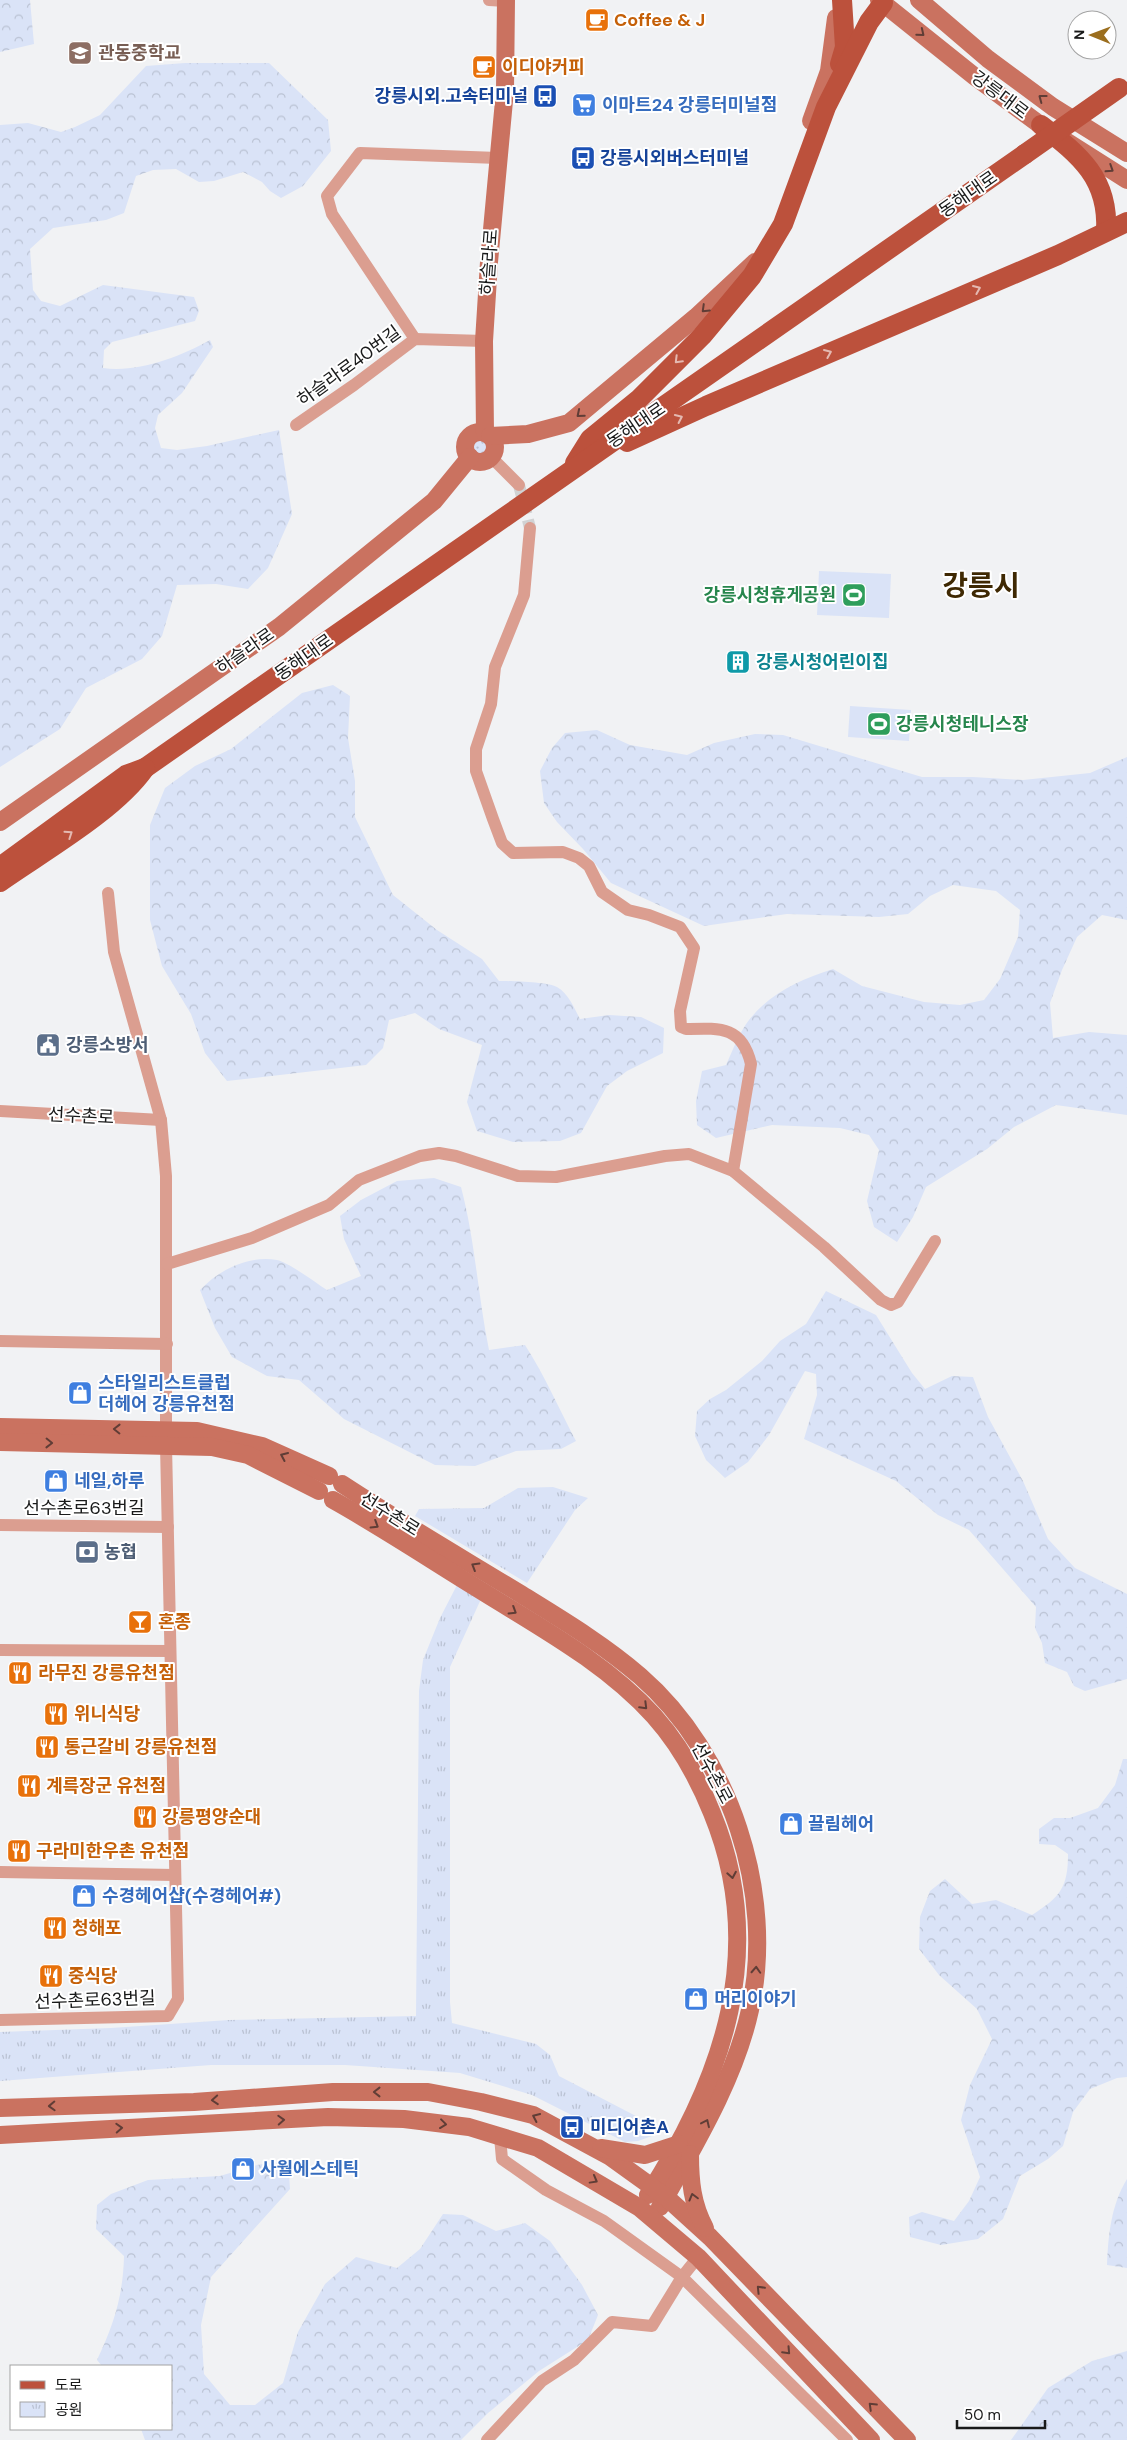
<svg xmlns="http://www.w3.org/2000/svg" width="1127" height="2440" font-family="'DM Sans','Noto Sans KR',sans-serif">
<defs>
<pattern id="grass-dots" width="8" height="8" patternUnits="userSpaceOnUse" patternTransform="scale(1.25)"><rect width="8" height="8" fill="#dae3f7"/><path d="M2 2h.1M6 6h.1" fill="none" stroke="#bac2d3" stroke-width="1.8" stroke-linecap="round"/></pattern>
<pattern id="forest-crowns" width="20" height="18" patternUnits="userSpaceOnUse" patternTransform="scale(1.25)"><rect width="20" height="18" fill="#dae3f7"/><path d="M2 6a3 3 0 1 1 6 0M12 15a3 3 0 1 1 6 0" fill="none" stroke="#bac2d3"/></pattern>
<pattern id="park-tufts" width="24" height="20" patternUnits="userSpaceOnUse" patternTransform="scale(1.25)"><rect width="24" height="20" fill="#dae3f7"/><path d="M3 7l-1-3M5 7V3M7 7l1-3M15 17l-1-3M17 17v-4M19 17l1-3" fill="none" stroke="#bac2d3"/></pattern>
</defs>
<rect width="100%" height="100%" fill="#f1f2f4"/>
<circle fill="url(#grass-dots)" cx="480" cy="447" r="8"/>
<g fill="url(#forest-crowns)">
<path d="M0 0H30L34 44 0 52Z"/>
<path d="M185 63H269L328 120 331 151 303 186 281 198 270 191 262 182 243 172 214 181 199 182 176 169 153 170 136 176 124 213 106 220 53 228 30 249 33 290 41 301 60 306 103 285 194 297 199 311 195 321 112 342 104 350 103 368C137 373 180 357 210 340L213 347 182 393 158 415 155 428 161 448 177 450 207 446 279 430 292 514 268 568 248 589 216 584 177 585 162 636 142 659 86 688 60 729 0 767V125L28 123 61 132 75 127 100 115 146 66Z"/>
<path d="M333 685 350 696 348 738 355 781V817L393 895 437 930 482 959 499 981C512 981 547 982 557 987 569 994 574 1008 580 1019L609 1015 641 1017 664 1028 663 1053 627 1071 607 1086 581 1133 560 1141 513 1142 477 1131 467 1102 482 1045 439 1029 415 1013 389 1020 383 1048 366 1065 227 1081 205 1053 191 1014 162 966 150 920V825L165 788 195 766 231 749 302 693Z"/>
<path d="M597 730 630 745 687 755 714 743 755 734 783 735 922 777H973L1023 780 1090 773 1127 757V920L1102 915 1077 937 1062 970 1050 1003 1053 1038 1089 1032 1127 1035V1115L1056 1105 1014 1127 987 1149 926 1187 913 1217 897 1242 874 1227 867 1201 879 1150 869 1135 840 1128 772 1125 716 1138 697 1125 696 1101 702 1071 726 1065C733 1050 739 1033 749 1020 770 993 801 979 833 969L862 986 924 1002 960 1005 984 1000 1000 979 1018 937 1020 910 996 891 953 885 930 896 908 914 879 917 787 914 704 926 611 883 583 849 557 822 544 803 540 771 552 748 565 733Z"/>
<path d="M434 1178 461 1187C475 1240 478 1296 489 1350L525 1345C545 1376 559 1409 576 1441L561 1449 516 1451 475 1466 435 1465 344 1419 299 1380 267 1376 232 1357 215 1328 200 1290C219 1270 248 1255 277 1260 288 1262 316 1283 327 1290L361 1276 344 1239 340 1216 361 1200 397 1181Z"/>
<path d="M826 1291 876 1315 912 1373 925 1389 952 1376 973 1377 988 1417 1023 1481 1048 1539 1075 1568 1127 1594V1679L1085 1691 1074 1686 1067 1672 1045 1663 1042 1643 1035 1628 1036 1607 969 1530 938 1515 896 1481 804 1439 817 1395 816 1374 805 1371 769 1435 748 1462 725 1478 706 1460 695 1436 697 1411 710 1399 726 1390 762 1361 780 1341 806 1324Z"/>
<path d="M1123 1759H1127V2077L1117 2078 1090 2089 1073 2112 1063 2146 1048 2159 1020 2176 1003 2219 978 2239 941 2245 910 2237 909 2217 922 2212 954 2221 969 2201 980 2177 961 2120 970 2085 992 2039 977 2009 939 1975 919 1949 920 1917 930 1891 945 1879 972 1904 996 1900 1032 1915C1060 1897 1068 1888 1068 1854L1055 1845 1039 1844V1829L1054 1818H1070L1098 1808 1115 1785Z"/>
<path d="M288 2160 290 2189 211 2277 201 2325 204 2374 230 2405H255L283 2383 298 2332 325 2284 356 2257 397 2268 420 2249 443 2214 463 2215 496 2231 525 2223 550 2241 582 2285 598 2315 588 2340 539 2371 488 2413 461 2440H145L141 2429H171V2366H102L97 2360C114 2324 123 2296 124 2256L96 2229 97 2205 111 2194 148 2180 220 2176 257 2165Z"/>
<path d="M1127 2179V2268L1107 2265C1108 2236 1111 2205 1127 2179Z"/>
<path d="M1127 2351V2440H1011L1048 2388 1092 2361Z"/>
</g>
<g fill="url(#park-tufts)">
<path d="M553 1487 588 1498 575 1510 527 1583 415 1516 419 1509 484 1508 518 1488Z"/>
<path d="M457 1585 481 1599 450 1667V2002L452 2023 536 2044 550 2055 559 2076 657 2127 652 2136 638 2141 625 2142 532 2095 460 2073 345 2065H211L0 2081V2032L111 2028 229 2020 416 2016 419 1691 423 1660 440 1618Z"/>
</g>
<g fill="#dae3f7">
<path d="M819 571 891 574 889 618 817 615Z"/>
<path d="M850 706 911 710 909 741 848 737Z"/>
</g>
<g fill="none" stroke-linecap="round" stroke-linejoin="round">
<path stroke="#d1d2d3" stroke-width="12" stroke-dasharray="12 6" stroke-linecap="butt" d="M519 485 530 528"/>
<g stroke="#db9e90" stroke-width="12">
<path d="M489 0 506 1"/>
<path d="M415 339 332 214 327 196 360 153 498 158"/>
<path d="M296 425 354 385 415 339 484 341"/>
<path d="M491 457 519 485"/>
<path d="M530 528 524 595 495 667 491 704 476 749V771L493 819 502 843 513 853 563 852 579 858 589 866 602 892 628 910 649 915 680 927 694 948 680 1011 681 1027 686 1029C720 1028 742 1026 751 1064L733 1171"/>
<path d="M108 893 114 952 161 1120 166 1176V1430"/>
<path d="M0 1111 161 1120"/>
<path d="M167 1264 252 1238 329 1205 359 1180 420 1156 439 1153 456 1156 518 1176 556 1177 665 1156 689 1154 733 1171 824 1247 881 1300 891 1305 898 1302 935 1241"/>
<path d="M0 1341 167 1344"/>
<path d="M0 1525 168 1527"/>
<path d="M0 1650 170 1651"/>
<path d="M0 1872 175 1875"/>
<path d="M0 2020 168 2016 178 1999 166 1445"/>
<path d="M698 2257 682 2277 847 2440"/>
<path d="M487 2440 542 2381 574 2360 612 2322 652 2326 682 2277 604 2221 546 2190 502 2159 500 2137"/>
</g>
<g stroke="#ca7260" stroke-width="18">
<path d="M879 0 974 76 1039 124 1127 180"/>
<path d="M919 0 988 59 1053 107 1127 153"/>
<path d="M811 121 829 71 836 18"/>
<circle cx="480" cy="447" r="15"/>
<path d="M485 433 484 341 489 262 505 90 506 0"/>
<path d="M490 436 528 434 569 423 696 317 755 262"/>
<path d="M0 822 279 627 434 501 470 457"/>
<path d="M0 1427 197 1431 262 1446 329 1476"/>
<path d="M0 1442 212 1447 248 1455 319 1491"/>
<path d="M342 1484C400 1522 460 1557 519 1593 561 1619 603 1644 640 1676 730 1754 776 1894 750 2010 735 2079 694 2146 660 2207"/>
<path d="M333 1500C385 1529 434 1562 485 1593 543 1629 607 1664 654 1716 679 1744 698 1778 712 1813 768 1949 724 2077 648 2195"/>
<path d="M0 2108 194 2102 333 2092H428L481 2102 533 2115 609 2156 666 2197 710 2237 907 2440"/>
<path d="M0 2135 328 2117 404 2119 469 2127 538 2148 640 2208 698 2257 871 2440"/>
<path d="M601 2148 645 2155 679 2144"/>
<path d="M690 2154C690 2181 692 2204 705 2228"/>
</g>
<g stroke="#bc513c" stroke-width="20">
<path d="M840 64 845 47 842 0"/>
<path d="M1041 125C1079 155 1109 178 1106 231"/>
<path d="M627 442 706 406 1058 255 1127 222"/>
<path d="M575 463 590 439 639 399 702 336 752 276 783 224 826 107 869 22 883 3"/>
<path d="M145 768 1025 154"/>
<path d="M0 867 126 775 145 768C115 811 44 851 0 882"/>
</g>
<path stroke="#bc513c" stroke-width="20" d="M1025 154 1119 88"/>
</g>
<defs><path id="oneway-chevron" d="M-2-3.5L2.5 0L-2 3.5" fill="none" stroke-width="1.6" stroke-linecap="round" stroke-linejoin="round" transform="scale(1.25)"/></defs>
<g stroke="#603d36">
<use href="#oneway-chevron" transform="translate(921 33) rotate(39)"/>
<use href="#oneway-chevron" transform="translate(1042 98) rotate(-143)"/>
<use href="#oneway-chevron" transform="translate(1110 169) rotate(33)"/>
<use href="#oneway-chevron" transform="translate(705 309) rotate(136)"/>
<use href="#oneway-chevron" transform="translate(580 414) rotate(140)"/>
<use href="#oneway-chevron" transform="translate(117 1429) rotate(-179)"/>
<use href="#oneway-chevron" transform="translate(49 1443) rotate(1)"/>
<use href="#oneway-chevron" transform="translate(284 1456) rotate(-156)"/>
<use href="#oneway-chevron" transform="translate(375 1525) rotate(32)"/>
<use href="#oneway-chevron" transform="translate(475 1566) rotate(-149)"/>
<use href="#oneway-chevron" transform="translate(513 1611) rotate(32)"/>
<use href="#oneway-chevron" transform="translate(644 1706) rotate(45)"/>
<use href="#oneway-chevron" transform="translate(732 1875) rotate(80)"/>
<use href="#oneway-chevron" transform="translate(756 1970) rotate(-87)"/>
<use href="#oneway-chevron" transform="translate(377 2092) rotate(180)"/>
<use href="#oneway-chevron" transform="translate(215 2100) rotate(176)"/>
<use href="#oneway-chevron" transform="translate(52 2106) rotate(178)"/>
<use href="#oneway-chevron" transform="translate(536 2117) rotate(-155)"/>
<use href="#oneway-chevron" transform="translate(281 2120) rotate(-3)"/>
<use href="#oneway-chevron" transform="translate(706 2123) rotate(-65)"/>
<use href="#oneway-chevron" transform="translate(443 2124) rotate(7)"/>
<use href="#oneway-chevron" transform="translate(119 2128) rotate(-3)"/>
<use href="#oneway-chevron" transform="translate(594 2180) rotate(29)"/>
<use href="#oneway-chevron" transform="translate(693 2197) rotate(-105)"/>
<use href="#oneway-chevron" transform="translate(760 2289) rotate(-134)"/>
<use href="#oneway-chevron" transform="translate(787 2351) rotate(47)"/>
<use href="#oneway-chevron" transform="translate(872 2406) rotate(-136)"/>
</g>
<g stroke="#e4b9b1">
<use href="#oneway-chevron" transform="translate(977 289) rotate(-23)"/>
<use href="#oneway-chevron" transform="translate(828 353) rotate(-23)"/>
<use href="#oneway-chevron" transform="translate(678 360) rotate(135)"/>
<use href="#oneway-chevron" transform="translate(679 418) rotate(-25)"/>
<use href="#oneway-chevron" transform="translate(69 834) rotate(-34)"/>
</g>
<defs>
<symbol id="cafe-square" viewBox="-11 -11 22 22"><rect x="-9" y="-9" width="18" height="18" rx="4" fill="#e8710a" stroke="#fff"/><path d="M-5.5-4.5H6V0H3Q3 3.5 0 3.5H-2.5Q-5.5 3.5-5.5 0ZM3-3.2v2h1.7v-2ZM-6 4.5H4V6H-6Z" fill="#fff"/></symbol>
<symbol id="school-square" viewBox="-11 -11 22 22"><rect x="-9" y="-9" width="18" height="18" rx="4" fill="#8d6e63" stroke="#fff"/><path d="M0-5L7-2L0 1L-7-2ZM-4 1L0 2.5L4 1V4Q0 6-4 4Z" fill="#fff"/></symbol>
<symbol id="bus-square" viewBox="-11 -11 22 22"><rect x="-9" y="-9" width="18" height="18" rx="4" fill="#1a4fb4" stroke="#fff"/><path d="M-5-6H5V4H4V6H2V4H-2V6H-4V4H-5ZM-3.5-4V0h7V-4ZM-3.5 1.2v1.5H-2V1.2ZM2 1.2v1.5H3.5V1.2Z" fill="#fff"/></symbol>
<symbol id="supermarket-square" viewBox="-11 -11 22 22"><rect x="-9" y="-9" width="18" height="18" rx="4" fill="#3f7fe0" stroke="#fff"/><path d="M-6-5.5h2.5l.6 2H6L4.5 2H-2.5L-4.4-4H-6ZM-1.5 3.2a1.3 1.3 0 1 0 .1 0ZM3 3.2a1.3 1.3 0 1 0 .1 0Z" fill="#fff"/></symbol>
<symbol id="stadium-square" viewBox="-11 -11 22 22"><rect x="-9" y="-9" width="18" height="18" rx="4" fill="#2e9e5b" stroke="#fff"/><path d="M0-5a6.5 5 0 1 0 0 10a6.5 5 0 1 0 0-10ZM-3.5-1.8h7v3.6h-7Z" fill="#fff"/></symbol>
<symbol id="building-square" viewBox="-11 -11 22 22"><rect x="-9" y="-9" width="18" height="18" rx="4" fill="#0f9aa8" stroke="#fff"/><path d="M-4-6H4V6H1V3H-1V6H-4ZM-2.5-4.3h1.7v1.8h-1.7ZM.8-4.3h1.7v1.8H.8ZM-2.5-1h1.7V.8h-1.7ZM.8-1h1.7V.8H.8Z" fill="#fff"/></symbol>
<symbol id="civic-square" viewBox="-11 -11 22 22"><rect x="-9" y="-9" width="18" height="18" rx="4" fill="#5c6f8a" stroke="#fff"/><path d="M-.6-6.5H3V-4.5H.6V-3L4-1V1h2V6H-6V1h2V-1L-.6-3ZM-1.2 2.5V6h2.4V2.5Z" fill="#fff"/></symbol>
<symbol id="shop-square" viewBox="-11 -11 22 22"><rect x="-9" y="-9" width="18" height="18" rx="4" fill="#3f7fe0" stroke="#fff"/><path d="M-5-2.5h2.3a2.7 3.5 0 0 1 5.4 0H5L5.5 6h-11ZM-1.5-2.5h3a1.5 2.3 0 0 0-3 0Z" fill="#fff"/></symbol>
<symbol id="bank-square" viewBox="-11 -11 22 22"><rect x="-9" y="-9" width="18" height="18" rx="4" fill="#5c6f8a" stroke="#fff"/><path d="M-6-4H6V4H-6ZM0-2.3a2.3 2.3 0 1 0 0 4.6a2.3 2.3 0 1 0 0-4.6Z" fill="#fff"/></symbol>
<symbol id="bar-square" viewBox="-11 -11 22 22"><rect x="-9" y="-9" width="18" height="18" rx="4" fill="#e8710a" stroke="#fff"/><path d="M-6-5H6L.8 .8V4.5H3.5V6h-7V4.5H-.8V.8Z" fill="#fff"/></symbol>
<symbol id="restaurant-square" viewBox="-11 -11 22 22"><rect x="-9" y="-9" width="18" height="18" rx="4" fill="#e8710a" stroke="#fff"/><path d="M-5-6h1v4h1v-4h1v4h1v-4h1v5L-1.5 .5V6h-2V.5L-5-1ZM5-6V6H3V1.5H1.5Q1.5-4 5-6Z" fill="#fff"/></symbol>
</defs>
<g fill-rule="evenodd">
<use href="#cafe-square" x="583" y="6" width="28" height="28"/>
<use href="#school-square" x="66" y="39" width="28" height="28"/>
<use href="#cafe-square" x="470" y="53" width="28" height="28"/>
<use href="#bus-square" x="531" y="82" width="28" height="28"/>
<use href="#supermarket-square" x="570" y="91" width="28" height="28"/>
<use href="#bus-square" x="569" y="144" width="28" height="28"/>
<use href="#stadium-square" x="840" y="581" width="28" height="28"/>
<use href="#building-square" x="724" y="648" width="28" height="28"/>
<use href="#stadium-square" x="865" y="710" width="28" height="28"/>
<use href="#civic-square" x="34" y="1031" width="28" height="28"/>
<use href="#shop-square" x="66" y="1379" width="28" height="28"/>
<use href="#shop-square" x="42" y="1467" width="28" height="28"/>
<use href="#bank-square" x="73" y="1538" width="28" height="28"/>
<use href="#bar-square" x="126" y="1608" width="28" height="28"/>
<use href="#restaurant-square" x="6" y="1659" width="28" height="28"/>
<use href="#restaurant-square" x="42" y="1700" width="28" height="28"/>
<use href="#restaurant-square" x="33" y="1733" width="28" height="28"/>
<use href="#restaurant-square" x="15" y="1772" width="28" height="28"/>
<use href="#restaurant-square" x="131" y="1803" width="28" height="28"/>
<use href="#shop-square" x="777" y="1810" width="28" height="28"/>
<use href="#restaurant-square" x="5" y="1837" width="28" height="28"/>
<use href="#shop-square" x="70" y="1882" width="28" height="28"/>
<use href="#restaurant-square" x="41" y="1914" width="28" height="28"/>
<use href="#restaurant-square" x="37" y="1962" width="28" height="28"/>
<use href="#shop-square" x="682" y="1985" width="28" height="28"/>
<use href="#bus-square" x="558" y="2113" width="28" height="28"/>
<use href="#shop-square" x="229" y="2155" width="28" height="28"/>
</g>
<g text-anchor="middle" stroke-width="4" stroke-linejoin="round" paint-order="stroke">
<g font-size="18" font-weight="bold" fill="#c56008" stroke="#fff" text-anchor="start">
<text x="614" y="26">Coffee &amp; J</text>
<text x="502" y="73">이디야커피</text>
<text x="158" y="1628">혼종</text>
<text x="38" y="1679">라무진 강릉유천점</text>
<text x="74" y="1720">위니식당</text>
<text x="64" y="1753">통근갈비 강릉유천점</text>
<text x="46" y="1792">계륵장군 유천점</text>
<text x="162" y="1823">강릉평양순대</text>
<text x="36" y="1857">구라미한우촌 유천점</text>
<text x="72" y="1934">청해포</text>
<text x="68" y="1982">중식당</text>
</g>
<g font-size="18" font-weight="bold" fill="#785e54" stroke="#fff" text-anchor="start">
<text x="98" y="59">관동중학교</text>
</g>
<g font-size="18" fill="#191a1a" stroke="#fff">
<text transform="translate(1000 95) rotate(37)" y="6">강릉대로</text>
<text transform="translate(968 194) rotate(-35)" y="6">동해대로</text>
<text transform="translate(489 262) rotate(-86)" y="6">하슬라로</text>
<text transform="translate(349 366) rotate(-36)" y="6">하슬라로40번길</text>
<text transform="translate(636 425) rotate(-34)" y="6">동해대로</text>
<text transform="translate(245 651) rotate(-35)" y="6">하슬라로</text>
<text transform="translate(304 657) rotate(-35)" y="6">동해대로</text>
<text transform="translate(81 1116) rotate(3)" y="6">선수촌로</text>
<text x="84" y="1514">선수촌로63번길</text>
<text transform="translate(390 1514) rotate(32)" y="6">선수촌로</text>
<text transform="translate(712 1773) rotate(62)" y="6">선수촌로</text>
<text transform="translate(95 2000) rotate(-2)" y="6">선수촌로63번길</text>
</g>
<g font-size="18" font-weight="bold" fill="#164399" stroke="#fff" text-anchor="start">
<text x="528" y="102" text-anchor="end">강릉시외.고속터미널</text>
<text x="600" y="164">강릉시외버스터미널</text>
<text x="590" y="2133">미디어촌A</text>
</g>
<g font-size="18" font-weight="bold" fill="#366cbe" stroke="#fff" text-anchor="start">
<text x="602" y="111">이마트24 강릉터미널점</text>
<text x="98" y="1389">스타일리스트클럽<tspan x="98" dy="21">더헤어 강릉유천점</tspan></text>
<text x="74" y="1487">네일,하루</text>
<text x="808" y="1830">끌림헤어</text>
<text x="102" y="1902">수경헤어샵(수경헤어#)</text>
<text x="714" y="2005">머리이야기</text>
<text x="260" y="2175">사월에스테틱</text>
</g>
<g font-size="18" font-weight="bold" fill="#27864d" stroke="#fff" text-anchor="end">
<text x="836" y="601">강릉시청휴게공원</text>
<text x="896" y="730" text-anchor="start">강릉시청테니스장</text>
</g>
<g font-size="18" font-weight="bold" fill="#0d838f" stroke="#fff" text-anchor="start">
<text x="756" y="668">강릉시청어린이집</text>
</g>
<g font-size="18" font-weight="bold" fill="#4e5e75" stroke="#fff" text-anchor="start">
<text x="66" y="1051">강릉소방서</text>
<text x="104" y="1558">농협</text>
</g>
<g font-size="28" font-weight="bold" fill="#3f2903" stroke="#fff">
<text x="981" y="595">강릉시</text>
</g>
</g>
<rect x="10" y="2365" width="162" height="65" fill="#ffffff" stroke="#a3a3a3"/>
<rect x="20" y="2381" width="25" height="8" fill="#bc513c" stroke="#a3a3a3"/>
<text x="55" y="2390" font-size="15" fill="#191a1a">도로</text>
<rect x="20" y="2402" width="25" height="15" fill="url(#park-tufts)" stroke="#a3a3a3"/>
<text x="55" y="2415" font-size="15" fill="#191a1a">공원</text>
<g transform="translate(1092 35) rotate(271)"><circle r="24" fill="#ffffff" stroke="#a3a3a3"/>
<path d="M0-4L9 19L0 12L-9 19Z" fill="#9b6e1e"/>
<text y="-8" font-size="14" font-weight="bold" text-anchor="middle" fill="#191a1a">N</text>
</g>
<path d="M957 2420v8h88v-8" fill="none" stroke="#191a1a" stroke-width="2.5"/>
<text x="964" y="2420" font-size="15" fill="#191a1a" stroke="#ffffff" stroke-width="4" paint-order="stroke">50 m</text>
</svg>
